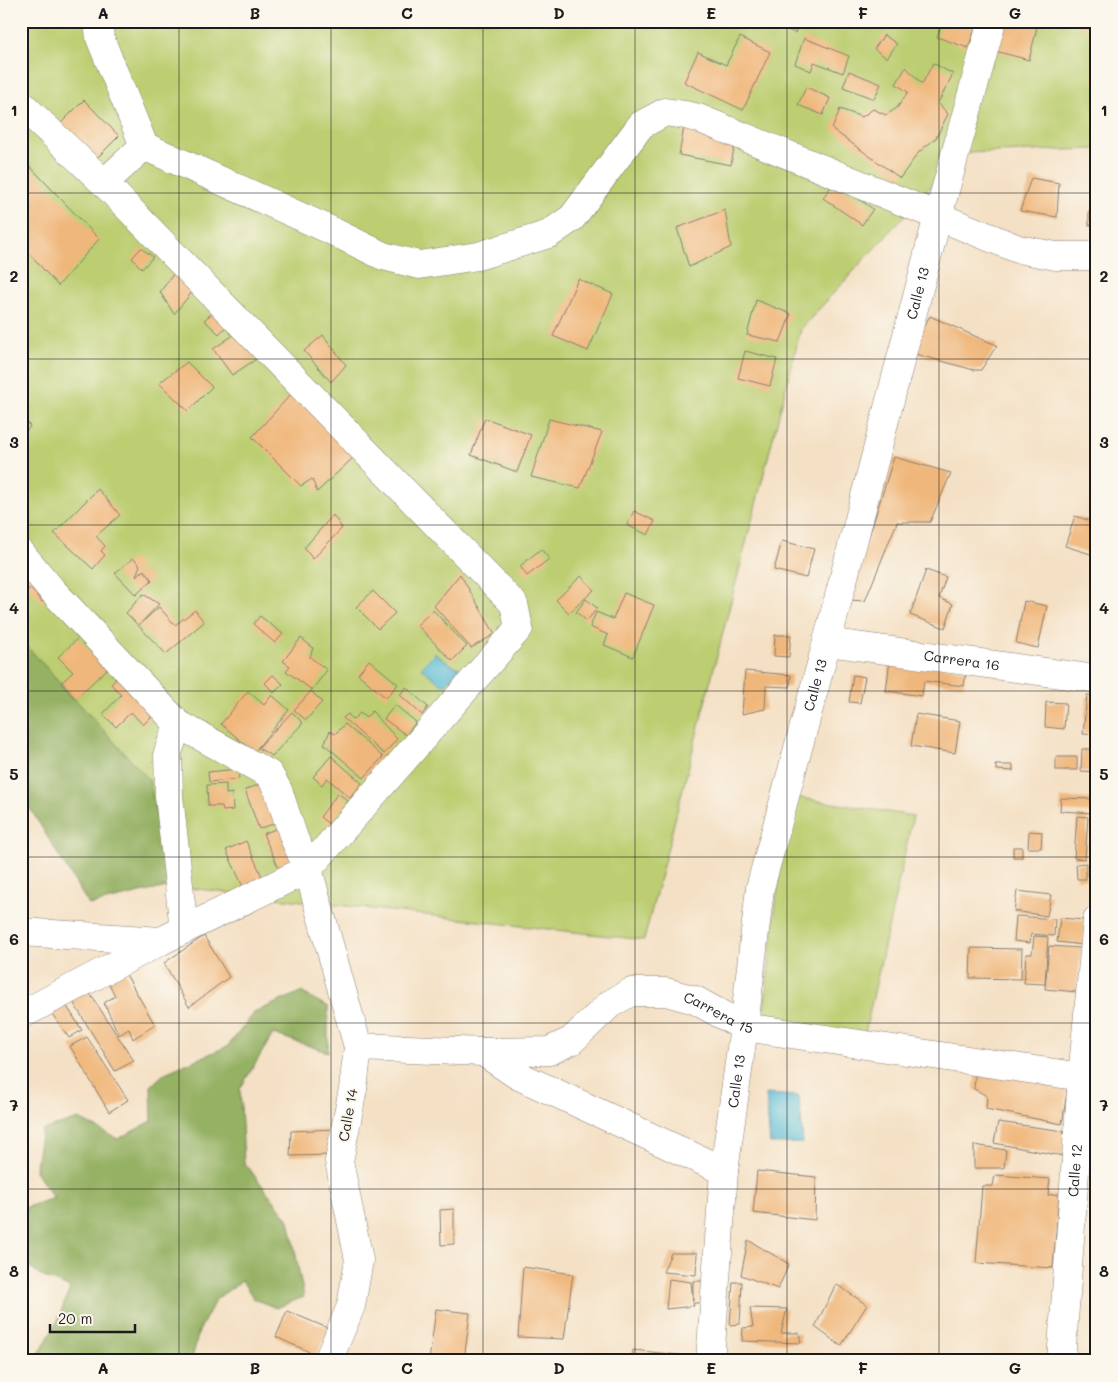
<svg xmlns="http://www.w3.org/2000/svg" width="1118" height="1382" font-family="Mali,sans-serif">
<rect width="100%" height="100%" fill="#fbf7ec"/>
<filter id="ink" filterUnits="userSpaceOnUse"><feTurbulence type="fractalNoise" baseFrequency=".02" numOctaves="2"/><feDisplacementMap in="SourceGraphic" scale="10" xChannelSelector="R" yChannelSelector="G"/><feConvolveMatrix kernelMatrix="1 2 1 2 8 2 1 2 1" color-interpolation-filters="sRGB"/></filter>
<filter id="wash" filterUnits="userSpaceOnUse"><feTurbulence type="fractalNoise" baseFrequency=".0096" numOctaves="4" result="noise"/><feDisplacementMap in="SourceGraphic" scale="20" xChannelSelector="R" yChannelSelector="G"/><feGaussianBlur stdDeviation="1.12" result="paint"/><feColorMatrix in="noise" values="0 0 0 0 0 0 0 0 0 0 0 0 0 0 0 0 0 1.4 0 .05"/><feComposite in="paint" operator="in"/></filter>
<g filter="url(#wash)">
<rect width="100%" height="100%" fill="#f4e0c4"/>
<g fill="#bcce71" stroke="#6c7546">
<path d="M21 21H1097V149L961 153 801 329 644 940 171 886 21 795Z"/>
<path d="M788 796 913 816 863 1042 763 1017Z"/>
</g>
<g fill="#95b163" stroke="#586640">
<path d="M21 640 149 780 171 886 89 905 25 800 21 799Z"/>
<path d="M301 992 328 1007V1052L273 1034 240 1089 244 1162 289 1220 304 1297 276 1308 254 1299 242 1281 216 1299 199 1331 192 1359 201 1361H35L58 1320 70 1288 39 1275 21 1260V1209L54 1198 35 1171 42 1130 79 1119 118 1139 152 1121 151 1086 165 1073 228 1046 255 1012Z"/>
</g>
<g fill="#57bbd5" stroke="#3a6c78">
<path d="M435 653 452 665 460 668 444 686 421 668Z"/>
<path d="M766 1094 799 1096 803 1143 770 1144Z"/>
</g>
<g id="blocks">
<g fill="#f0b77c">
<path d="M780 21H800L795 33 778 26Z"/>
<path d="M943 21H978L968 48 937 37Z"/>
<path d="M1003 21H1031L1038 23 1029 60 995 51Z"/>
<path d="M1080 21H1097V29L1080 28Z"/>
<path d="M884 35 897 44 887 58 874 49Z"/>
<path d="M740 37 770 52 743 110 684 82 698 52 726 65Z"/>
<path d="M804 38 849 56 843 73 814 62 811 71 795 64Z"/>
<rect x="1093" y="50" width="4" height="33"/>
<path d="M933 63 953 74 938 103 948 114 936 138 919 152 900 178 832 129 840 109 862 117 873 109 886 115 897 108 908 92 896 84 906 67 922 84Z"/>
<path d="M849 71 881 84 874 99 843 87Z"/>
<path d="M806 87 830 98 823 115 798 105Z"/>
<path d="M84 100 119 136 89 166 54 130Z"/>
<path d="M684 127 736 137 731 165 679 155Z"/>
<path d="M21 157 99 239 58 286 21 244Z"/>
<path d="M1031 178 1059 183 1057 217 1020 211Z"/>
<path d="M834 182 873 209 862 225 823 198Z"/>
<path d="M725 210 731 247 689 267 677 228Z"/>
<rect x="1089" y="211" width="8" height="14"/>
<path d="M141 248 153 257 142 269 132 258Z"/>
<path d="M177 269 198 285 174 314 160 292Z"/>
<path d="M578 279 613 294 588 351 553 336Z"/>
<path d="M756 300 791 314 780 342 747 335Z"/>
<path d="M219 308 233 319 219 334 204 320Z"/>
<path d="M930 316 979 338 997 345 981 370H974L908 352Z"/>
<path d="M238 332 258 358 232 375 213 349Z"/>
<path d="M323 335 346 365 331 382 304 351Z"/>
<path d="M745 351 777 359 770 386 738 378Z"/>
<path d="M187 362 212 387 188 411 159 383Z"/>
<path d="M293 392 356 455 317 492 312 479 301 486 252 437Z"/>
<path d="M21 412 30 427 21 435Z"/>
<path d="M485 418 531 435 517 472 471 455Z"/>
<path d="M549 419 602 432 580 488 531 477Z"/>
<path d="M894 457 951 473 930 522H897L865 601 849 600Z"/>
<path d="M98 489 120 515 96 536 105 546 101 551 105 555 93 569 54 533Z"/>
<path d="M634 511 655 521 648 535 627 525Z"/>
<path d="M333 515 342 528 313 559 304 548Z"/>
<path d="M1075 516 1097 523V556L1065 546Z"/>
<path d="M782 541 814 549 806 578 774 570Z"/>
<path d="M541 549 549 559 527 576 520 566Z"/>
<path d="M133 558 140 565 136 576 144 570 152 580 136 595 115 573Z"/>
<path d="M926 570 946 577 939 598 953 604 945 628 910 615Z"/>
<path d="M460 574 495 634 471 648 434 606Z"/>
<path d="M31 576 49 596 42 602 30 588 21 596V585Z"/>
<path d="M581 576 594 590 569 613 556 600Z"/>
<path d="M373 591 395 613 378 629 356 607Z"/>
<path d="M624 593 654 605 633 657 604 645 608 635 590 627 596 612 613 619Z"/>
<path d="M143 594 159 604 139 625 159 607 175 625 195 610 204 622 166 654 126 613Z"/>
<path d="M586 599 597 608 587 621 576 612Z"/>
<path d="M1024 601 1047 606 1038 648 1016 643Z"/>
<path d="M433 610 467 646 452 661 417 625Z"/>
<path d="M260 616 283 634 275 643 253 624Z"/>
<path d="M775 635H791L789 657 774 656Z"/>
<path d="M78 638 107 669 75 699 61 683 73 672 58 657Z"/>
<path d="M301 638 313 648 310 657 327 670 312 690 286 671 290 666 283 661Z"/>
<path d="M369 660 398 684 386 698 358 674Z"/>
<path d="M890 660 966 670 964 686 924 681 922 696 886 691Z"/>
<path d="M126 670 161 707 143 725 131 712 116 727 103 714 121 695 111 684Z"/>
<path d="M745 671 791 675 790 687 766 686 765 709 742 714Z"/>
<path d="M273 675 283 684 274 693 265 683Z"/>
<path d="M853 675 865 677 860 703 849 702Z"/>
<path d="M406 687 428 707 422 715 400 695Z"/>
<path d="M248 691 264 705 272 695 289 710 254 752 221 724Z"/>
<path d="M311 691 322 702 306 720 294 710Z"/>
<path d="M1087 695 1097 696V735L1083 734Z"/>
<path d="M1046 702 1066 703 1064 729 1045 727Z"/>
<path d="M395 705 416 722 406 735 384 719Z"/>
<path d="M372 711 397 739 384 754 343 718 348 714 353 720 360 713 366 718Z"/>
<path d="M292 712 303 723 272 756 258 748Z"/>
<path d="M916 714 960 721 955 753 911 746Z"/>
<path d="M345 724 383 757 364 778 324 744 330 731 335 734Z"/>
<path d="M1082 749H1097V772L1081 771Z"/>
<path d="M331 756 362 783 350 798 327 778 322 785 313 777Z"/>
<rect x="1056" y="757" width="21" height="13"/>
<path d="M995 765H1013V771L997 770Z"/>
<path d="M238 769 239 779 209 782 208 772Z"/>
<path d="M263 783 278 822 259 829 245 790Z"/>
<path d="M226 784V794L232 793 233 810 223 811 222 806H208L207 785Z"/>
<path d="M338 793 348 801 330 825 320 817Z"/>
<path d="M1061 798 1094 799 1093 813 1060 811Z"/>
<path d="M1077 816 1088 817 1085 859 1074 858Z"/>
<path d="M280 827 298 868 282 875 263 834Z"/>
<path d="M1029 831 1042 832 1041 848H1028Z"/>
<path d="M246 841 264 881 244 889 226 850Z"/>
<rect x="1013" y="847" width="9" height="10"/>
<path d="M1086 863V879H1077L1076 864Z"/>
<path d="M1017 891 1051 895 1047 916 1014 911Z"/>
<path d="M1016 916 1055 919 1054 936 1031 934 1030 943 1014 941Z"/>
<path d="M1060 918 1085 920 1083 945 1057 942Z"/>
<path d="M204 936 229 977 189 1007 164 963Z"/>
<path d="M1034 936 1048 937 1045 984 1024 983 1026 954H1032Z"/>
<path d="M1049 946 1081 948 1077 992 1045 989Z"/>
<path d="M971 948 1022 949 1021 979 970 978Z"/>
<path d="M124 971 155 1025 133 1039 129 1029 119 1035 104 1003 115 996 108 981Z"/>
<path d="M85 986 134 1061 115 1071 70 997Z"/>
<path d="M62 999 82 1030 69 1038 50 1011Z"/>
<path d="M87 1037 128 1100 109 1112 70 1046Z"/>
<path d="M976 1067 1068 1085 1062 1124 986 1109 987 1096 974 1089Z"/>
<path d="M998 1122 1064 1131 1063 1156 994 1143Z"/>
<path d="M336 1129 333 1155 290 1156 291 1131Z"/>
<path d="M974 1145 1006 1150 1004 1168H974Z"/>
<path d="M757 1171 816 1177 815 1220 753 1213Z"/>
<path d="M995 1175 1050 1179 1048 1195 1059 1194 1053 1268 976 1263 982 1186H993Z"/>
<path d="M454 1209V1244L441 1245 440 1210Z"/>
<path d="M748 1240 789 1264 778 1289 741 1275Z"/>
<path d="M671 1253H697L696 1275 663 1272Z"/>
<path d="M523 1267 573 1274 564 1339 518 1337Z"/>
<path d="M669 1279 691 1282 693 1301V1281H703V1303H693L694 1306 666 1309Z"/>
<path d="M733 1282H742L740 1324 730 1325Z"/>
<path d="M836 1284 867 1305 841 1346 815 1327Z"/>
<path d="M750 1308 787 1309 781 1333H799L801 1343 742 1341 743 1328 753 1327Z"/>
<path d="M436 1309 470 1313 464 1361H429Z"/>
<path d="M287 1311 330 1329 316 1355 276 1337Z"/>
<path d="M633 1350 687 1356V1361H632Z"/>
</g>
</g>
</g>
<g filter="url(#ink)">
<use href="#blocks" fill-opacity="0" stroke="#887e70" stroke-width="1"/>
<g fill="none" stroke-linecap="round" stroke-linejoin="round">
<defs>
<g id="minor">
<path d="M98 21 100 38 144 146 328 229 383 256 419 265 478 256 549 234 572 218 641 125 665 112 685 115 698 118 1018 249 1056 256H1097"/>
<path d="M21 104 104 183 514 604 519 628 308 869 161 941 21 1015"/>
<path d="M104 183 144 146"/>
<path d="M21 553 52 590 178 724 269 774 278 790 294 838 308 869 358 1047 353 1089 339 1161 359 1260 351 1306 328 1361"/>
<path id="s1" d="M827 642 1097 679"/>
<path d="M178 724 168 752 169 796 184 930"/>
<path d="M21 932 161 941"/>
<path id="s2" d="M358 1047 483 1052 549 1051 571 1041 610 1004 631 992H666L695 1000 744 1027 1082 1077 1097 1078"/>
<path d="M483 1052 517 1075 724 1171"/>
<path id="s3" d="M710 1361 724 1171 744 1027 760 888 827 642 938 216 992 21"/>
<path id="s4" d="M1061 1361 1082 1077 1097 920"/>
</g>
</defs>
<use href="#minor" stroke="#887e70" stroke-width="29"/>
<use href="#minor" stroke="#fff" stroke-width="28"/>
</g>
</g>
<path fill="none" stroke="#1c1c1c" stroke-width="1" stroke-opacity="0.55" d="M179 21V1361M331 21V1361M483 21V1361M635 21V1361M787 21V1361M939 21V1361M21 193H1097M21 359H1097M21 525H1097M21 691H1097M21 857H1097M21 1023H1097M21 1189H1097"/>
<g text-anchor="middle" stroke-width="4" stroke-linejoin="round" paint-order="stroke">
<g font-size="14" fill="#1c1c1c" stroke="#fbf7ec">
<text dy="5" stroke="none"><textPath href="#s3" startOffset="1091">Calle 13</textPath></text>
<text dy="5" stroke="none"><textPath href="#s1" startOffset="136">Carrera 16</textPath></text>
<text dy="5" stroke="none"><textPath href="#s3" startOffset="686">Calle 13</textPath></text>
<text dy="5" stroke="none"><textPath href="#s2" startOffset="385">Carrera 15</textPath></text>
<text dy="5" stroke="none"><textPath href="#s3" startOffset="281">Calle 13</textPath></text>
<text transform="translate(348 1115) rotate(-80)" y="5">Calle 14</text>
<text dy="5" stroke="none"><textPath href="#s4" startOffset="191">Calle 12</textPath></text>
</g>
</g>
<rect width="1118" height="1382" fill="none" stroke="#fbf7ec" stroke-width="55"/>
<path d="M50 1324v8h85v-8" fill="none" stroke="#1c1c1c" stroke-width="2.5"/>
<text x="58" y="1324" font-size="15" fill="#1c1c1c" stroke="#fbf7ec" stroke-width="4" paint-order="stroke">20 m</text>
<rect x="28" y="28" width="1062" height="1326" fill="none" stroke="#1c1c1c" stroke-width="2"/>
<g font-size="16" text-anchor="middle" font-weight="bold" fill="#1c1c1c">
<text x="103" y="19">A</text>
<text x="255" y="19">B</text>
<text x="407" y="19">C</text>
<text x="559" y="19">D</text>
<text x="711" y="19">E</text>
<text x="863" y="19">F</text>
<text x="1015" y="19">G</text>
<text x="14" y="116">1</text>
<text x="1104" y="116">1</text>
<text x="14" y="282">2</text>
<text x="1104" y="282">2</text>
<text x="14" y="448">3</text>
<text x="1104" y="448">3</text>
<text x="14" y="614">4</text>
<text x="1104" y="614">4</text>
<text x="14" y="780">5</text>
<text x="1104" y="780">5</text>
<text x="14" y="945">6</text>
<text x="1104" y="945">6</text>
<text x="14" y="1111">7</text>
<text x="1104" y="1111">7</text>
<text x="14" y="1277">8</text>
<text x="1104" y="1277">8</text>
<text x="103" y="1374">A</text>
<text x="255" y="1374">B</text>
<text x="407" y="1374">C</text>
<text x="559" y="1374">D</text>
<text x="711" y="1374">E</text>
<text x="863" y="1374">F</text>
<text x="1015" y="1374">G</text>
</g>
</svg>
